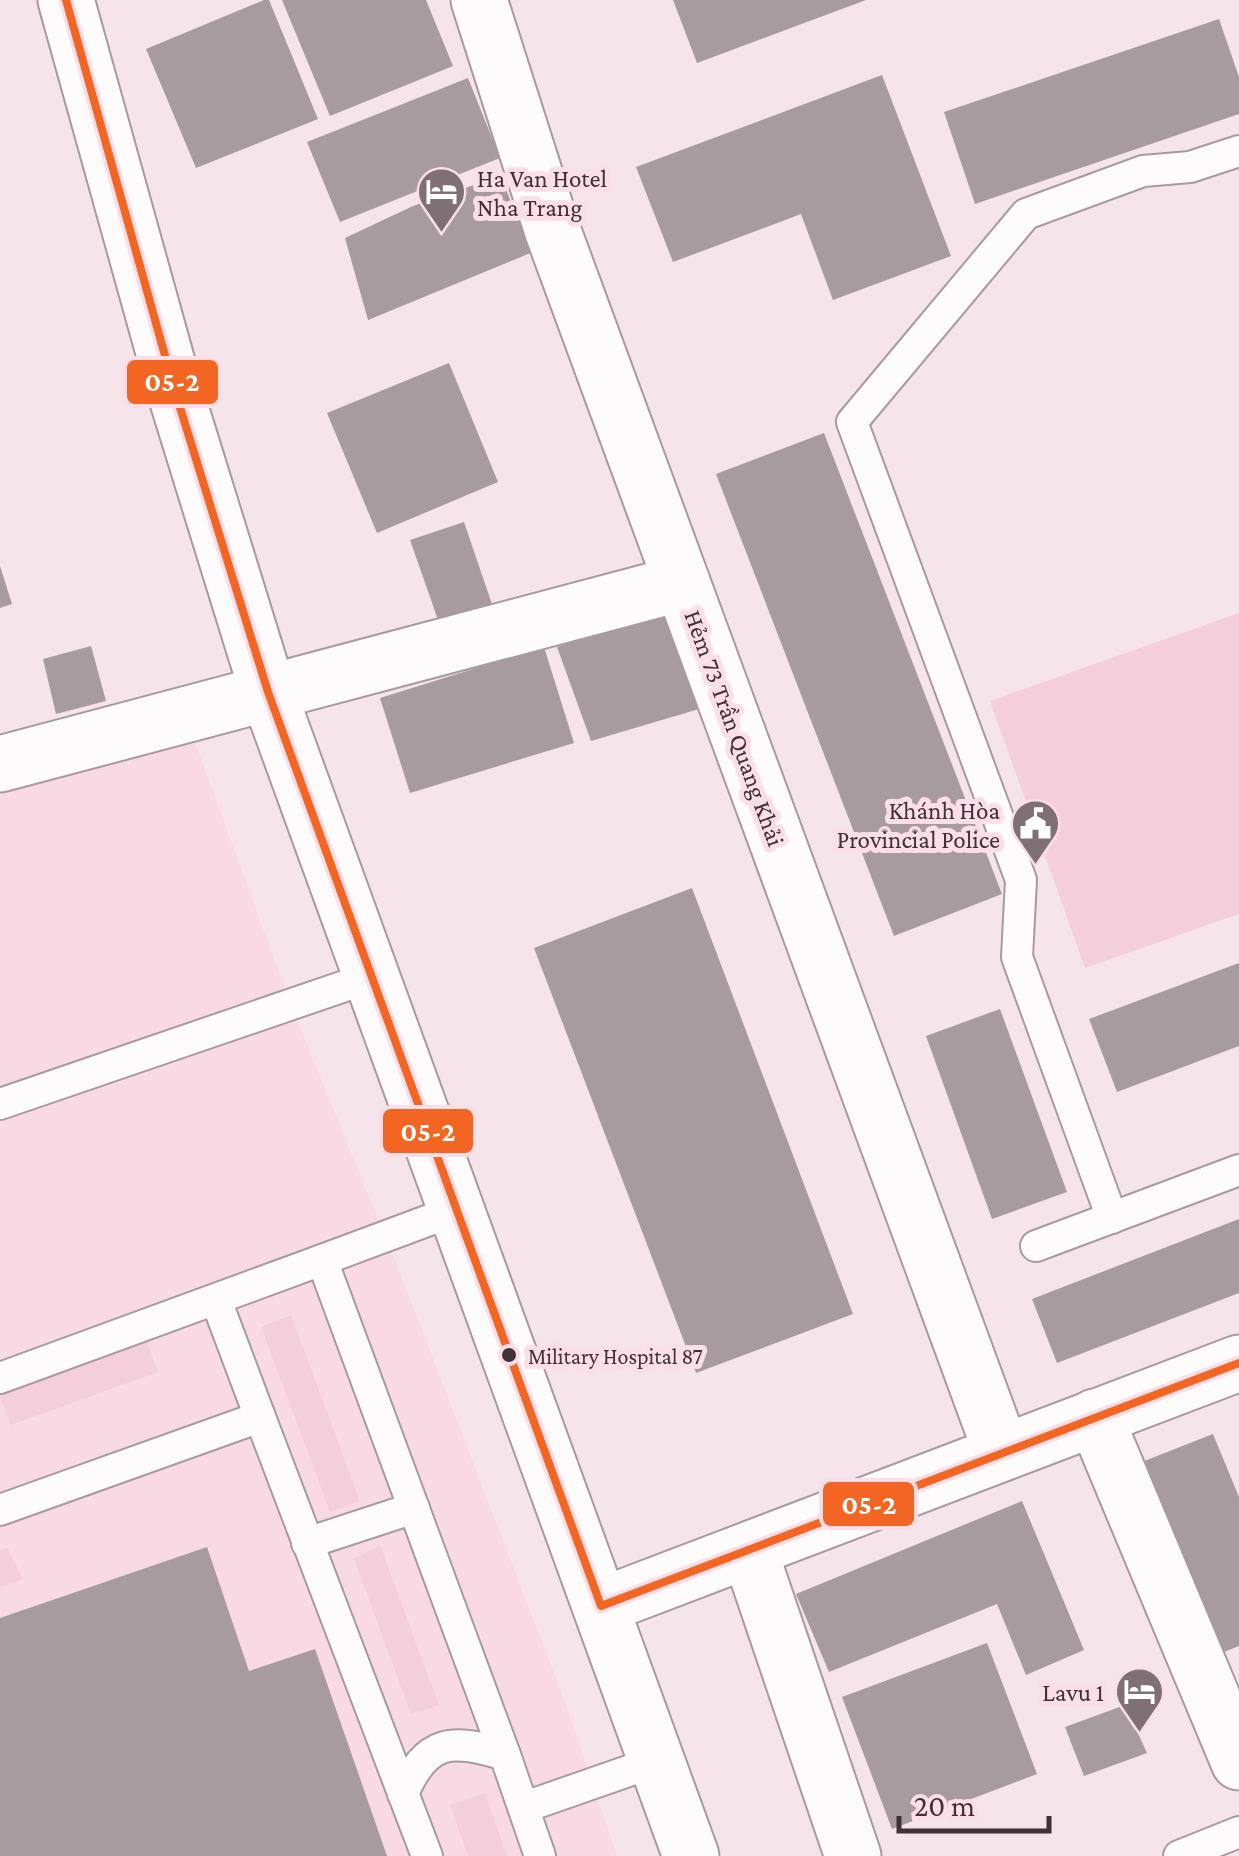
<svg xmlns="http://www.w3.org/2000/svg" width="1239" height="1856" font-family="'Crimson Pro',serif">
<rect width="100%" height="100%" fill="#f5e4ea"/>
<path fill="#f9dae4" d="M191 731 292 1008 402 1278 565 1702 617 1856H0V781Z"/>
<g fill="#f4cfdb">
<path d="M1239 613V914L1085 968 990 701Z"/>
<path d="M291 1315 360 1501 330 1512 261 1327Z"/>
<path d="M142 1327 158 1372 11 1425 0 1397V1378Z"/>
<path d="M380 1545 439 1705 411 1714 354 1559Z"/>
<path d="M7 1547 23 1579 0 1587V1550Z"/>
<path d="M485 1793 507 1856H468L450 1805Z"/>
</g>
<g fill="#a89b9f">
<path d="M264 0H269L318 119 196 168 146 49Z"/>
<path d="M282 0H426L453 66 330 116Z"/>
<path d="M673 0H866L697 63Z"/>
<path d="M1219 19 1239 77V114L975 204 944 112Z"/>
<path d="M882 75 951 256 833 300 801 214 673 262 636 167Z"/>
<path d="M468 78 500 158 340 222 307 142Z"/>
<path d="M500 176 533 252 368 320 345 238 413 206Z"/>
<path d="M449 363 498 482 377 533 327 413Z"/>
<path d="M824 433 1002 894 894 936 716 474Z"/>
<path d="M464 522 496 616 443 634 410 540Z"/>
<path d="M0 566 12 604 0 608Z"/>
<path d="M666 612 699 709 591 741 557 647Z"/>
<path d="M91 646 106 701 56 714 43 659Z"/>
<path d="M544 647 574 743 410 793 380 698Z"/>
<path d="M692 888 853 1314 696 1373 534 948Z"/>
<path d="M1239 963V1046L1117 1092 1089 1019Z"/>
<path d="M1000 1009 1067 1192 992 1219 926 1036Z"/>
<path d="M1239 1219V1293L1057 1363 1032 1299Z"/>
<path d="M1213 1434 1239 1497V1646L1206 1659 1129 1467Z"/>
<path d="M1022 1501 1084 1650 1026 1675 997 1604 829 1672 796 1594Z"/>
<path d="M207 1547 249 1671 315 1649 387 1856H0V1618Z"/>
<path d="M987 1643 1037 1774 892 1829 842 1697Z"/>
<path d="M1125 1705 1147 1753 1084 1776 1065 1727Z"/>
</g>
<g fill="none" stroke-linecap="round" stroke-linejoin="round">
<defs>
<g id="service">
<path d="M0 1104 374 976"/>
<path d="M1112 1218 1017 957 1021 880 852 422 1026 214 1143 171 1190 167 1239 151"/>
<path d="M1036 1246 1239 1170"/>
<path d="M322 1260 459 1209"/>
<path d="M216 1300 260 1417"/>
<path d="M0 1378 322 1260 505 1755"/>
<path d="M0 1510 260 1417 427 1856"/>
<path d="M307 1543 414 1508"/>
<path d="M403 1794C426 1739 452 1738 505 1755L540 1856"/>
<path d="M525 1807 657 1761"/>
<path d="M1179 1856 1239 1832"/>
</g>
<g id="minor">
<path d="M479 0 552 229 1002 1453"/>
<path d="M0 764 682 583"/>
<path d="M1095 1417 1239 1762"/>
<path d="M749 1550 853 1856"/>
</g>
<g id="tertiary">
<path d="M66 0 174 388 268 692 691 1856"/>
<path d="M601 1606 1239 1363"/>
</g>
</defs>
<use href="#service" stroke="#a89a9f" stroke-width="34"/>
<use href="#minor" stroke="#a89a9f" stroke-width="59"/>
<use href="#tertiary" stroke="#a89a9f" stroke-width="59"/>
<use href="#service" stroke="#fefbfc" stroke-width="30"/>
<use href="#minor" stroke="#fefbfc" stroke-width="55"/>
<use href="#tertiary" stroke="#fefbfc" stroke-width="55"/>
<defs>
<path id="bus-1" d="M66 0 174 388 268 692 601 1606 1239 1363"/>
</defs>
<use href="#bus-1" stroke="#fbdee7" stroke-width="15"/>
<use href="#bus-1" stroke="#f26522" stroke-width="8"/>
</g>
<defs>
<symbol id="hotel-pin" viewBox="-11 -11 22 30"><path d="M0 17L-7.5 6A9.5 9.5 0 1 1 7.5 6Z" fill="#7f7075" stroke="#fbdee7"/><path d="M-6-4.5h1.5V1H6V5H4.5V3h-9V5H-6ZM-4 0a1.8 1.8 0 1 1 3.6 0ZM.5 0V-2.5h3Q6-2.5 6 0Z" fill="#fff"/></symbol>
<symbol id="civic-pin" viewBox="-11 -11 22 30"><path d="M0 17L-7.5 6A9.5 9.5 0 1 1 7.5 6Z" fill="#7f7075" stroke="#fbdee7"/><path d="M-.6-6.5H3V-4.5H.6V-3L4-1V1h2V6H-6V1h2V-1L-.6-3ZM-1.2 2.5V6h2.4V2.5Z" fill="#fff"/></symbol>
</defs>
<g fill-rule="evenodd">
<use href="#hotel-pin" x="414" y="164" width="55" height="75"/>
<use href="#civic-pin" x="1008" y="796" width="55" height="75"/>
<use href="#hotel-pin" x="1112" y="1664" width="55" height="75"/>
</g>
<circle fill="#3f3136" stroke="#fbdee7" stroke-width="4" cx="509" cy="1355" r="9"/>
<g text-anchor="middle" stroke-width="10" stroke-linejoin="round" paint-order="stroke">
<g font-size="22" fill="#3f3136" stroke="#fbdee7" text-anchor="start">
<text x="528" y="1364">Military Hospital 87</text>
</g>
<g font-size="25" fill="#3f3136" stroke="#fbdee7" text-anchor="end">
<text x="477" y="187" text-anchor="start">Ha Van Hotel<tspan x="477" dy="29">Nha Trang</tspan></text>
<text x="1000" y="819">Khánh Hòa<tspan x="1000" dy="29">Provincial Police</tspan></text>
<text x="1104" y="1701">Lavu 1</text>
</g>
<g font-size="25" fill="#3f3136" stroke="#fbdee7">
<text transform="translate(735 728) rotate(70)" y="9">Hẻm 73 Trần Quang Khải</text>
</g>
</g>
<g stroke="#fbdee7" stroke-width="4">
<rect x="125" y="358" width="95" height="48" rx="10" fill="#f26522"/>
<rect x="381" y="1107" width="94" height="48" rx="10" fill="#f26522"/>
<rect x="821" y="1480" width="95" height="48" rx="10" fill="#f26522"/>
</g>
<g font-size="28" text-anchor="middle" font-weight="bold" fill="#fff">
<text x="172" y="391">05-2</text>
<text x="428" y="1141">05-2</text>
<text x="869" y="1514">05-2</text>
</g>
<path d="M899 1816v15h150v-15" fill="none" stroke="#3f3136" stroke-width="5"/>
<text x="914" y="1816" font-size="30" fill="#3f3136" stroke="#fbdee7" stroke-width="8" paint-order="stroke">20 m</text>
</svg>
